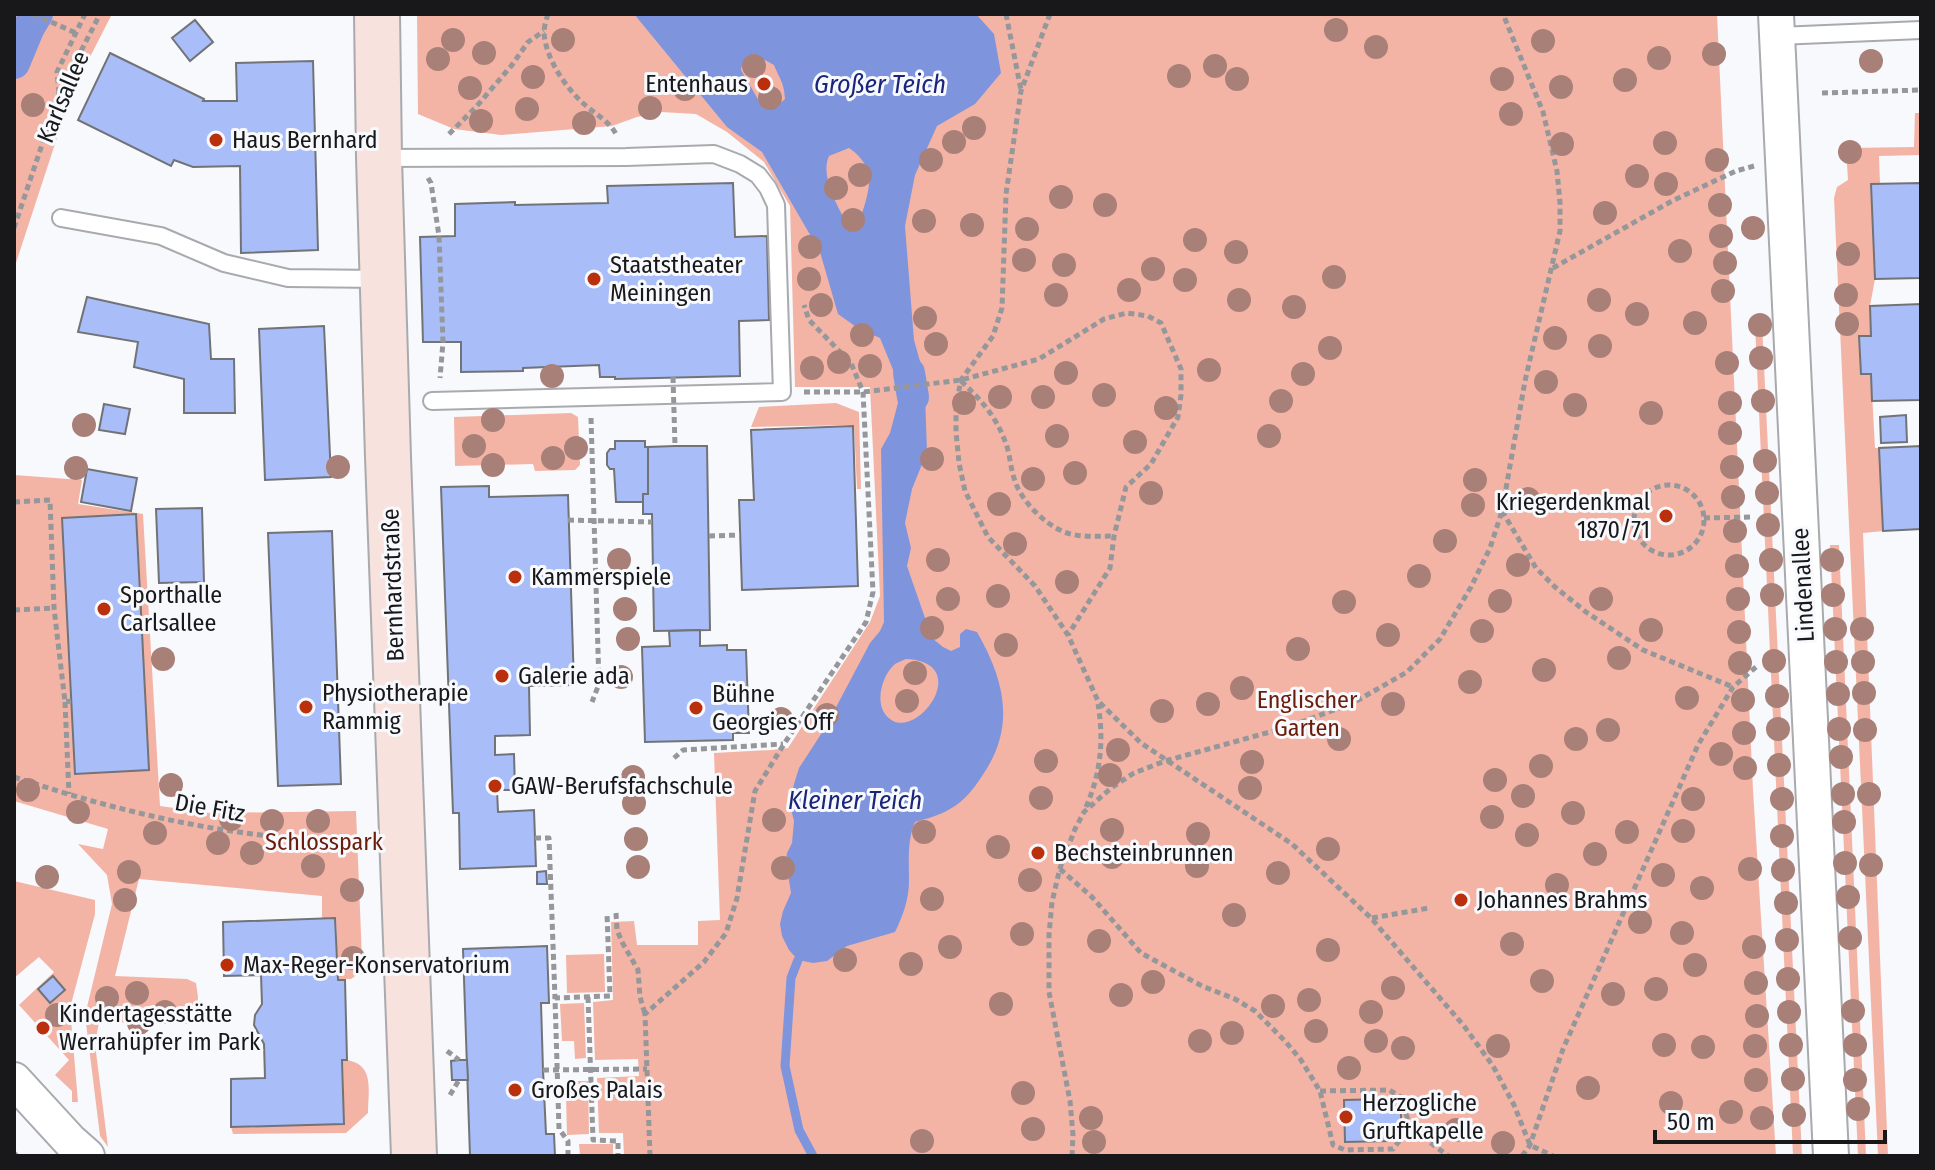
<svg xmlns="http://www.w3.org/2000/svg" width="1935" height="1170" font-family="'Fira Sans Condensed',sans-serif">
<rect width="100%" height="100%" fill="#f7f9fd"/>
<g fill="#f4b4a5">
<path d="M14 14H112L72 92 14 269Z"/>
<path d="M417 14H1717L1753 790 1776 1156H624L623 1133H599L597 1078 639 1076 638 1059 595 1060 593 1002 613 1000 611 922 634 921 637 945H698V921L720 920 714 753 771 750 788 748 870 622 880 596 870 387H795L790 206 764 162 727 132 696 114 661 112 637 117 612 126 501 135 454 129 418 114Z"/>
<path d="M1915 113H1921V155L1879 156 1880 184 1871 185 1875 279 1870 306 1871 336 1859 337 1861 374H1871L1875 448H1879L1883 531 1863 533 1888 1156H1878L1834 198 1837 187 1848 180 1846 148 1914 147Z"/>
<path d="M1755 324H1762L1802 1156H1793Z"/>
<path d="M836 403 859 412 861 489H857L854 425 751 427 759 407Z"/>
<path d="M571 413 578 417 580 465 575 470 535 471 533 464 455 466 454 417Z"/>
<path d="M14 475 82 480 78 504 143 514 160 806 210 813 356 811 362 959 358 974 351 979H338L336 918H322V896L139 879 115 976 187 979 196 983 198 997 196 1024 99 1022 95 1044 108 1147 100 1136 86 1023 87 1007 112 904 107 875 78 844 103 849 108 829 14 801Z"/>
<path d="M1830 545H1839L1866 1156H1858Z"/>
<path d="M14 881 95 900V914L70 1008 78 1102H72V1091L55 1075 69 1060 19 1005 54 972 39 957 14 978Z"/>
<path d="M604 954 605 992 567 993 566 955Z"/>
<path d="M584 1003 586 1058 575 1059 574 1041H562L560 1004Z"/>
<path d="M347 1060C375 1065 368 1090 368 1113L346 1133 233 1134 231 1127 344 1124 343 1061Z"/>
<path d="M575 1081H588L589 1134 567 1135 566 1096H576Z"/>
<path d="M579 1144H613V1156H580Z"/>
</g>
<g fill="#7e95de" fill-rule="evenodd">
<path d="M634 14H976L994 34 1001 73 975 104 937 126 915 175 905 226 914 340 923 372 909 373 896 377 880 338 859 329 838 314 820 252 762 152 727 127ZM763 59 774 65C780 80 784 82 785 99L778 105 769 107 759 101 741 70 742 65 750 60ZM849 148C857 153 867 164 869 174 871 186 863 217 855 225L846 222C837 205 820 175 829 156Z"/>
<path d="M925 395 927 452 912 489 905 523 911 548 907 566 932 638 943 647 951 651 960 647V634L966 629 977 632C1004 679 1016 725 984 773 975 787 965 801 950 809 940 815 926 819 915 822 907 841 909 861 909 881 909 899 903 916 895 932L847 946 827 961 813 963 798 960 789 950 782 936 780 924 783 911 791 893 786 861 787 853 792 843 794 821 791 809V797L794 784 799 768 825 728 870 643 880 631 884 622 881 449 890 433 899 399ZM906 659C974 662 918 741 890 719 873 707 881 676 895 664 898 662 902 661 906 659Z"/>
</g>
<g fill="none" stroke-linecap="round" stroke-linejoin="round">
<path stroke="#7e95de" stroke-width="9" d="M798 960 791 978 785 1066 799 1130 813 1156"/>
<g stroke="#7e95de" stroke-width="32">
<path d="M14 63 29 27 37 14"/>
<path d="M909 373 913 397"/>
</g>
</g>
<g fill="#a9bdf9" stroke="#727377" stroke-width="2">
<path d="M195 20 213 42 190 61 172 38Z"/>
<path d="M110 53 204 99 203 101H237L236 63 313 61 318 250 241 253 240 166 193 167 174 160 171 166 78 120Z"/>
<path d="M733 183 735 237 767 236 769 320 739 321 740 376 615 379V377H600L599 365 523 368V371L461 372V342H423L420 237 455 236V204L515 202V205L608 203 607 186Z"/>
<path d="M1921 183V278L1875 279 1871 184Z"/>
<path d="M87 297 209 324 211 359H234L235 413H184V379L134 367 138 342 78 332Z"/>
<path d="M1921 304V400L1872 401 1871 374H1861L1859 336H1871L1870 306Z"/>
<path d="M324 326 331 477 265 480 259 329Z"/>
<path d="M104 404 130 409 125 434 99 430Z"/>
<path d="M1906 415 1907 442 1881 443 1880 417Z"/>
<path d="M853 426 858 586 742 590 739 500H754L751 430Z"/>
<path d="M615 441H645V447H648V494H643V502H616L614 469H610L607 465V453L610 449H615Z"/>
<path d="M675 446H707L710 630 654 631 652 514H643V494H648V447Z"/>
<path d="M1921 446V529L1883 531 1879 448Z"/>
<path d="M87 469 137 478 131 511 81 502Z"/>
<path d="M489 486V497L568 495 574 685 529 686 530 735 495 736V755L514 754 515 790H497L498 812 534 810 536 866 460 869 459 813H453L441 487Z"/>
<path d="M202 508 204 582 159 583 156 509Z"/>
<path d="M136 514 149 770 75 774 62 518Z"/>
<path d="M332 531 341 784 278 786 268 533Z"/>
<path d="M700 630V646L727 645V650H746L749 733H733V740L645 742 642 647 670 646 669 631Z"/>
<path d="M546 871 547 884H537V872Z"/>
<path d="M335 918 338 980H345L347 1060H342L344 1124 231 1127V1079L265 1078 264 1044 254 1025 255 1015 262 1004 261 975 224 976 223 922Z"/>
<path d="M547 946 549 1003H541L543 1070 546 1134H554L555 1156H470L463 949Z"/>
<path d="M53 976 65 990 50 1003 38 989Z"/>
<path d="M459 1060H467L468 1080H452L451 1061Z"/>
<path d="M1387 1099 1401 1110V1128L1390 1141 1345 1142 1344 1100Z"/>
</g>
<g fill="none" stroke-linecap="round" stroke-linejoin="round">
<defs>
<g id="lane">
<path d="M1777 36 1921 30"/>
<path d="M381 158 626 157 714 154 740 164 758 175 768 188 776 205 782 392 432 401"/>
<path d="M61 218 161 236 224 263 288 278 383 279"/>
</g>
<g id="street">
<path d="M1776 14 1831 1156"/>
<path d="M14 1080 70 1141 87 1156"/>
</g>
<path id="secondary" d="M377 14 379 158 388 457 414 1156"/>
</defs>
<use href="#lane" stroke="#a9aaae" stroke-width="20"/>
<use href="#street" stroke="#a9aaae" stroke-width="38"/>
<use href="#secondary" stroke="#a9aaae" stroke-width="48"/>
<g stroke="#95979a" stroke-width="5" stroke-dasharray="6 4" stroke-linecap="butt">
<path d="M33 14 76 33"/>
<path d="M548 14C546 20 544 27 544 33 546 59 565 87 584 104 595 114 609 121 616 134"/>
<path d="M1006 14 1021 90"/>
<path d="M1050 14 1021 91 1006 194 1002 308 993 336 961 380 956 405V432L959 463 965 491 988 537 1035 586 1068 635 1098 701 1141 743 1292 844 1371 918 1464 1026 1493 1066 1514 1105 1530 1145 1553 1156"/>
<path d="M59 93 57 72 85 14"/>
<path d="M1822 93 1921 90"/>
<path d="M449 134 476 107 512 65 528 42 544 31"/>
<path d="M428 178 431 183 439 236 443 342 440 378"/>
<path d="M14 228 59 94 100 14"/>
<path d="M1553 268 1672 201 1736 171 1754 166"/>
<path d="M961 381C981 400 995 415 1005 441 1010 453 1010 466 1014 478 1020 500 1043 523 1064 532 1080 538 1098 536 1114 536"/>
<path d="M804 392H863L961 380 1039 359 1104 319 1127 313 1148 316 1161 323 1181 369V395L1178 417 1151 464 1126 487 1114 536 1110 568 1068 635"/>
<path d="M591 418 599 684 592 702"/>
<circle cx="1669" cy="520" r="35"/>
<path d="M14 502 50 500 54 608 65 702 71 701"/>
<path d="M1502 511 1536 568 1555 587 1586 612 1643 650 1733 687"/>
<path d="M1704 518 1750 517"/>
<path d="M709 536 740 535"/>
<path d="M14 610 54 608"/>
<path d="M65 702 69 794"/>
<path d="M674 758 683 750 783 744"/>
<path d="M14 777C51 789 89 801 127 810 205 830 285 840 365 844"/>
<path d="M1086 807C1101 773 1104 740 1098 704"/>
<path d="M535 838H549L555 998"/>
<path d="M1060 869 1092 897 1141 953 1202 986 1235 999 1255 1011 1285 1041 1301 1060 1320 1091 1333 1145 1345 1150 1393 1149 1410 1127"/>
<path d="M616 913 617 930 622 942 638 970 640 997 645 1014"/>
<path d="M1372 918 1429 908"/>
<path d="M588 997 593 1140 618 1141V1156"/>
<path d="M447 1051 459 1060"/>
<path d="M543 1070 647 1069"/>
<path d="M1320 1091 1389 1090 1401 1097 1410 1127 1448 1156"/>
<path d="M450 1095 459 1080"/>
<path d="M14 1153 17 1156"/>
<path d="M568 1156V1141L559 1129 555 998 610 996 607 913"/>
<path d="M650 1156 645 1014 704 962 726 933 737 898 755 791 784 744 866 622 873 592 863 392 851 363 809 320 804 305"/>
<path d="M1072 1156 1073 1135 1070 1101 1049 992V935L1052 902 1060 868 1075 829 1084 812 1111 788 1134 773 1165 761 1288 727 1353 703 1407 672 1440 639 1471 587 1490 548 1502 511 1525 381 1560 231V203L1557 171 1543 112 1503 14"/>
<path d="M1522 1156 1530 1145 1563 1049 1698 745 1733 687 1756 667"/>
</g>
<use href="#lane" stroke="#fff" stroke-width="16"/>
<use href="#street" stroke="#fff" stroke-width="34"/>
<use href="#secondary" stroke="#f8e2dd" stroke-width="44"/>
<g stroke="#95979a" stroke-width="5" stroke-dasharray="6 4" stroke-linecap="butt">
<path d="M673 377 675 446"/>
<path d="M568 520 652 522"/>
</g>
</g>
<g fill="#a98078">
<circle cx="1336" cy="30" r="12"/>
<circle cx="453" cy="40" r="12"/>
<circle cx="563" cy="40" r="12"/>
<circle cx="1543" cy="41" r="12"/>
<circle cx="1376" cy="47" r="12"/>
<circle cx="484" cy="53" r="12"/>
<circle cx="1714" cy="54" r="12"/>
<circle cx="1659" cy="58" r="12"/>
<circle cx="438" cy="59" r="12"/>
<circle cx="1871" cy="61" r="12"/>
<circle cx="754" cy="66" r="12"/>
<circle cx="1215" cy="66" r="12"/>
<circle cx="1179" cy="76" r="12"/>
<circle cx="533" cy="77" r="12"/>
<circle cx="1237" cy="79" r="12"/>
<circle cx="1502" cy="79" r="12"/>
<circle cx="1625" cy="80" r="12"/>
<circle cx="1561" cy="87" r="12"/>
<circle cx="470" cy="88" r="12"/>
<circle cx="685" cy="89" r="12"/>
<circle cx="770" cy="98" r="12"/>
<circle cx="33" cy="105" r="12"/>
<circle cx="650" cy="108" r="12"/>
<circle cx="527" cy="109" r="12"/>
<circle cx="1511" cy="114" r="12"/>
<circle cx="481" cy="121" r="12"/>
<circle cx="584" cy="123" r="12"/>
<circle cx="974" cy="128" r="12"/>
<circle cx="954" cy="142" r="12"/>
<circle cx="1665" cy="143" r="12"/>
<circle cx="1562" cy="144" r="12"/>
<circle cx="1850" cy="152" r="12"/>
<circle cx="931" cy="160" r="12"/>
<circle cx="1717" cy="160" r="12"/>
<circle cx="860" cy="175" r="12"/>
<circle cx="1637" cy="176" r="12"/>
<circle cx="1666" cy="184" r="12"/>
<circle cx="836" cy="188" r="12"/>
<circle cx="1061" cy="197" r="12"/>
<circle cx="1105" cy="205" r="12"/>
<circle cx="1720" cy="205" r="12"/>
<circle cx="1605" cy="213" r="12"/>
<circle cx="853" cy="220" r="12"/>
<circle cx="924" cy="221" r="12"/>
<circle cx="972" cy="225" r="12"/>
<circle cx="1753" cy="228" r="12"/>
<circle cx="1027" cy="229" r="12"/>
<circle cx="1721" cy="236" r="12"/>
<circle cx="1195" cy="240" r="12"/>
<circle cx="810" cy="247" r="12"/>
<circle cx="1680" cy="251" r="12"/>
<circle cx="1236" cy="252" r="12"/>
<circle cx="1848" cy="254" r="12"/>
<circle cx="1024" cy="260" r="12"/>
<circle cx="1725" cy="263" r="12"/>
<circle cx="1064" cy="265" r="12"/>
<circle cx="1153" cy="269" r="12"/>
<circle cx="1334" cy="277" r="12"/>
<circle cx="809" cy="279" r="12"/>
<circle cx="1185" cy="280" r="12"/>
<circle cx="1129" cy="290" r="12"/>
<circle cx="1723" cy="291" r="12"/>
<circle cx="1056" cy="295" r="12"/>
<circle cx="1846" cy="295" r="12"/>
<circle cx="1239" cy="300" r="12"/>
<circle cx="1599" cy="300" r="12"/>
<circle cx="821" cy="305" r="12"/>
<circle cx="1294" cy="307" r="12"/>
<circle cx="1637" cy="314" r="12"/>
<circle cx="925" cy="318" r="12"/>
<circle cx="1695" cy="323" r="12"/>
<circle cx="1847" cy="324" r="12"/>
<circle cx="1760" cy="325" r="12"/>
<circle cx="862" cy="335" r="12"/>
<circle cx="1555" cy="338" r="12"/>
<circle cx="936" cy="344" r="12"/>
<circle cx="1600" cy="346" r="12"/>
<circle cx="1330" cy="348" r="12"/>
<circle cx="1761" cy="358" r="12"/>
<circle cx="839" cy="362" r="12"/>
<circle cx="1727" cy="363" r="12"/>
<circle cx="870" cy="366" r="12"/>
<circle cx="812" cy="368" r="12"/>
<circle cx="1209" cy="370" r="12"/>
<circle cx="1066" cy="373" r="12"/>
<circle cx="1303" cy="374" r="12"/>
<circle cx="552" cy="376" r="12"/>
<circle cx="1546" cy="382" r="12"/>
<circle cx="1104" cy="395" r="12"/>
<circle cx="1000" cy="397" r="12"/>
<circle cx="1043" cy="397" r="12"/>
<circle cx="1281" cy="401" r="12"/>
<circle cx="1763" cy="401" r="12"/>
<circle cx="964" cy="403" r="12"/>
<circle cx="1730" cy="403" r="12"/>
<circle cx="1575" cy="405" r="12"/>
<circle cx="1166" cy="408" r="12"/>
<circle cx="1651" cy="413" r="12"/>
<circle cx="493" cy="420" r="12"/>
<circle cx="84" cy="425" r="12"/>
<circle cx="1730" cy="433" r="12"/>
<circle cx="1057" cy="436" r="12"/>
<circle cx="1269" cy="436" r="12"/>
<circle cx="1135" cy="442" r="12"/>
<circle cx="474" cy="446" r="12"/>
<circle cx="576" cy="448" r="12"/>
<circle cx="553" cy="458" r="12"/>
<circle cx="932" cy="459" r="12"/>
<circle cx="1765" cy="461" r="12"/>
<circle cx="493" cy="465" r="12"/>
<circle cx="338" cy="467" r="12"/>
<circle cx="1732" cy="467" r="12"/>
<circle cx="76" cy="468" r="12"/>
<circle cx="1075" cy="473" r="12"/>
<circle cx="1033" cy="479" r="12"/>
<circle cx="1475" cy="480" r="12"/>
<circle cx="1151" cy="493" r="12"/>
<circle cx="1767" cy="493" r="12"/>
<circle cx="1733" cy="497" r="12"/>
<circle cx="1528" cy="499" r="12"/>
<circle cx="999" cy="504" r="12"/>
<circle cx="1473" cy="505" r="12"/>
<circle cx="1768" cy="525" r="12"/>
<circle cx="1735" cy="531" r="12"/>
<circle cx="1445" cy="541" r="12"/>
<circle cx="1015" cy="544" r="12"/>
<circle cx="619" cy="560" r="12"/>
<circle cx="938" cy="560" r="12"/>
<circle cx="1771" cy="560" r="12"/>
<circle cx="1832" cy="560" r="12"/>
<circle cx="1518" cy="565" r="12"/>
<circle cx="1737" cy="566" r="12"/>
<circle cx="1419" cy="576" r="12"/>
<circle cx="1067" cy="582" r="12"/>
<circle cx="1772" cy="595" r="12"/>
<circle cx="1833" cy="595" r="12"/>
<circle cx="998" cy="596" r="12"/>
<circle cx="948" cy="599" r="12"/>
<circle cx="1601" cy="599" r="12"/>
<circle cx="1738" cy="599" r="12"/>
<circle cx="1500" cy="601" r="12"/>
<circle cx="1344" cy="602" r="12"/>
<circle cx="625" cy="609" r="12"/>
<circle cx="932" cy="628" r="12"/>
<circle cx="1835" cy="629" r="12"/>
<circle cx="1862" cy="629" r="12"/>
<circle cx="1651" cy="630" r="12"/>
<circle cx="1482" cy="631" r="12"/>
<circle cx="1739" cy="632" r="12"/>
<circle cx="1388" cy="635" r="12"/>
<circle cx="628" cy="639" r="12"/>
<circle cx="1006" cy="645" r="12"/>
<circle cx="1298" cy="649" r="12"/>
<circle cx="1619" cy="658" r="12"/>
<circle cx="163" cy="659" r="12"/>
<circle cx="1774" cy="661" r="12"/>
<circle cx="1836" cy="662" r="12"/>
<circle cx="1863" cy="662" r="12"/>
<circle cx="1740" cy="663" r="12"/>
<circle cx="1544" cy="670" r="12"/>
<circle cx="915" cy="673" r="12"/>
<circle cx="621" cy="677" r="12"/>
<circle cx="1470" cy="682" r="12"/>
<circle cx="1242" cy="688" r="12"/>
<circle cx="1864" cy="693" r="12"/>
<circle cx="1838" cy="694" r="12"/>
<circle cx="1777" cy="696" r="12"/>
<circle cx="1687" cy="698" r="12"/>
<circle cx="1743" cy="700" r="12"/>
<circle cx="907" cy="701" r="12"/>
<circle cx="1208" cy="704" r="12"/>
<circle cx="1393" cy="704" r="12"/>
<circle cx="1162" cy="711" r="12"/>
<circle cx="827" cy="715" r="12"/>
<circle cx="781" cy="719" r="12"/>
<circle cx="1778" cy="729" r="12"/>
<circle cx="1839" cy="729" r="12"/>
<circle cx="1608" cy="730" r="12"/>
<circle cx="1865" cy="730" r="12"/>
<circle cx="1744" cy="733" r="12"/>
<circle cx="1339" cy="739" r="12"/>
<circle cx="1576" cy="739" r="12"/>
<circle cx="1118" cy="750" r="12"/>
<circle cx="1721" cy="754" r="12"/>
<circle cx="1841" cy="757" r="12"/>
<circle cx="1046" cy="761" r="12"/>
<circle cx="1252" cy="762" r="12"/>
<circle cx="1779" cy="765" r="12"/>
<circle cx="1541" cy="766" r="12"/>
<circle cx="1745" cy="768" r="12"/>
<circle cx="1110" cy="775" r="12"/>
<circle cx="633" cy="777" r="12"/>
<circle cx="1495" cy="780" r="12"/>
<circle cx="171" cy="785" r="12"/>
<circle cx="1250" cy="788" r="12"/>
<circle cx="28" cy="790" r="12"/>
<circle cx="1843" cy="794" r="12"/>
<circle cx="1869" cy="794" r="12"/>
<circle cx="1523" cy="796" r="12"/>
<circle cx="1041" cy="798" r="12"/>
<circle cx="1693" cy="799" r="12"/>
<circle cx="1782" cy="799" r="12"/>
<circle cx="634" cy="803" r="12"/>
<circle cx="78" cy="812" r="12"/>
<circle cx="1573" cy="813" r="12"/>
<circle cx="1492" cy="817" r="12"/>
<circle cx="231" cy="819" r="12"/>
<circle cx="774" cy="820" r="12"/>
<circle cx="272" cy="821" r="12"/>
<circle cx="318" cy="821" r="12"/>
<circle cx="1844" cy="822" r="12"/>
<circle cx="1112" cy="830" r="12"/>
<circle cx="1683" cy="831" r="12"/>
<circle cx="924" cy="832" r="12"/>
<circle cx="1627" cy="832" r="12"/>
<circle cx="155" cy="833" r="12"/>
<circle cx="1198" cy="834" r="12"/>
<circle cx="1527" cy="835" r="12"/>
<circle cx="1782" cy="836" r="12"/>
<circle cx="636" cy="839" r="12"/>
<circle cx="218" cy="843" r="12"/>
<circle cx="998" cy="847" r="12"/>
<circle cx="1328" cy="849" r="12"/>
<circle cx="252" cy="853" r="12"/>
<circle cx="1595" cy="854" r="12"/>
<circle cx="1112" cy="857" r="12"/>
<circle cx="1845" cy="863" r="12"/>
<circle cx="1871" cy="865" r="12"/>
<circle cx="313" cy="866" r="12"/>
<circle cx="1197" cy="866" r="12"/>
<circle cx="638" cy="867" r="12"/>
<circle cx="783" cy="868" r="12"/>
<circle cx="1750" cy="869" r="12"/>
<circle cx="1783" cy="870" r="12"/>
<circle cx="129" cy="872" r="12"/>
<circle cx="1278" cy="873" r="12"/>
<circle cx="1663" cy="875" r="12"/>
<circle cx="47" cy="877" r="12"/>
<circle cx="1030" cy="880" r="12"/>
<circle cx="1557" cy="885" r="12"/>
<circle cx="1702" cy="888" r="12"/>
<circle cx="352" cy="890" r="12"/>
<circle cx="1848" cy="897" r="12"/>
<circle cx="932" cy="899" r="12"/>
<circle cx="125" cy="900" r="12"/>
<circle cx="1786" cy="903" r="12"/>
<circle cx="1234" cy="915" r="12"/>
<circle cx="1640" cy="922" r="12"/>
<circle cx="1682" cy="933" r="12"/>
<circle cx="1022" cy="934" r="12"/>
<circle cx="1850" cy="938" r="12"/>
<circle cx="1787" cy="940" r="12"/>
<circle cx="1099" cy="941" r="12"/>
<circle cx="1512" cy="944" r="12"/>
<circle cx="950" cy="947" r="12"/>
<circle cx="1754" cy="947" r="12"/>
<circle cx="1328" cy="950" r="12"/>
<circle cx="353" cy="958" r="12"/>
<circle cx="845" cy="960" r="12"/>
<circle cx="911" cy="964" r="12"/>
<circle cx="1695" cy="965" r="12"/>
<circle cx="1788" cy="979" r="12"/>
<circle cx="1542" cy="981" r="12"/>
<circle cx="1153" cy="982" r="12"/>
<circle cx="1756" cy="983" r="12"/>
<circle cx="1393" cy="988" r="12"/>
<circle cx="1656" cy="989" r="12"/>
<circle cx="137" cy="993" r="12"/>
<circle cx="1613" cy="994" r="12"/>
<circle cx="1121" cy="995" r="12"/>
<circle cx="107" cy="998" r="12"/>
<circle cx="1309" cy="1000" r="12"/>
<circle cx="1001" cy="1004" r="12"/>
<circle cx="1273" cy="1006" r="12"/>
<circle cx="1853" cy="1011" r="12"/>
<circle cx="165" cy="1012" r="12"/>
<circle cx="1371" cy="1012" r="12"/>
<circle cx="1789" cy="1012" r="12"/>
<circle cx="57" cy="1015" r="12"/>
<circle cx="1757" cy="1016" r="12"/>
<circle cx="139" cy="1023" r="12"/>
<circle cx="1316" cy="1031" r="12"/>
<circle cx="1232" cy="1033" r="12"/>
<circle cx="1200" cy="1041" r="12"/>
<circle cx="1376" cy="1041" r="12"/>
<circle cx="1664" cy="1045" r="12"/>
<circle cx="1791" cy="1045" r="12"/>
<circle cx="1855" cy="1045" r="12"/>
<circle cx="1498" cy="1046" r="12"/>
<circle cx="1755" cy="1046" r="12"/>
<circle cx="1703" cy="1047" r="12"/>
<circle cx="1403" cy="1048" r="12"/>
<circle cx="1349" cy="1068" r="12"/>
<circle cx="1793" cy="1079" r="12"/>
<circle cx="1756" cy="1080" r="12"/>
<circle cx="1855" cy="1080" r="12"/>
<circle cx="1588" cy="1088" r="12"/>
<circle cx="1023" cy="1093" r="12"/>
<circle cx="1671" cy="1103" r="12"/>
<circle cx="1858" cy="1109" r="12"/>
<circle cx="1731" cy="1112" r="12"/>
<circle cx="1794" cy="1115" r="12"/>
<circle cx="1091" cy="1118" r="12"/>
<circle cx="1762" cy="1118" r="12"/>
<circle cx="1033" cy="1129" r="12"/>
<circle cx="1456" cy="1130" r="12"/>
<circle cx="922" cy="1141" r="12"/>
<circle cx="1094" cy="1142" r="12"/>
<circle cx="1503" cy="1143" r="12"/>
</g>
<g fill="#ba300d" stroke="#f7f9fd" stroke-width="3">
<circle cx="764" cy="84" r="8"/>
<circle cx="216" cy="140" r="8"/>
<circle cx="594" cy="279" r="8"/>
<circle cx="1666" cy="516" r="8"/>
<circle cx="515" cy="577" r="8"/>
<circle cx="104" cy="609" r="8"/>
<circle cx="502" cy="676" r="8"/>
<circle cx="306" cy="707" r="8"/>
<circle cx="696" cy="708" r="8"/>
<circle cx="495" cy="786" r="8"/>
<circle cx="1038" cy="853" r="8"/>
<circle cx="1461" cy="900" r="8"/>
<circle cx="227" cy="965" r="8"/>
<circle cx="43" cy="1028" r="8"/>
<circle cx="515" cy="1090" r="8"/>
<circle cx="1346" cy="1117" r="8"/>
</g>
<g text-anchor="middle" stroke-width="6" stroke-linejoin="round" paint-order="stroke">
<g font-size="24" fill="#18181a" stroke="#f7f9fd" text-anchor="start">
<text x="748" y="92" text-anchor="end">Entenhaus</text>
<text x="232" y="148">Haus Bernhard</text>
<text x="610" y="273">Staatstheater<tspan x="610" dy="28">Meiningen</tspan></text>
<text x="1650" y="510" text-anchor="end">Kriegerdenkmal<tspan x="1650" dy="28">1870/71</tspan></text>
<text x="531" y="585">Kammerspiele</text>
<text x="120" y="603">Sporthalle<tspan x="120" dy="28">Carlsallee</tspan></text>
<text x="518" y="684">Galerie ada</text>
<text x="322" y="701">Physiotherapie<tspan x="322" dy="28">Rammig</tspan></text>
<text x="712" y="702">Bühne<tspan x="712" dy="28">Georgies Off</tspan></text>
<text x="511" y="794">GAW-Berufsfachschule</text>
<text x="1054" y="861">Bechsteinbrunnen</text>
<text x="1477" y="908">Johannes Brahms</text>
<text x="243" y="973">Max-Reger-Konservatorium</text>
<text x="59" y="1022">Kindertagesstätte<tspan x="59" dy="28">Werrahüpfer im Park</tspan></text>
<text x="531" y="1098">Großes Palais</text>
<text x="1362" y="1111">Herzogliche<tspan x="1362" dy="28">Gruftkapelle</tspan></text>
</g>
<g font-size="24" fill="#18181a" stroke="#f7f9fd">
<text transform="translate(63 97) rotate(-67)" y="8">Karlsallee</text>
<text transform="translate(393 585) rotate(-92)" y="8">Bernhardstraße</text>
<text transform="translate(1803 585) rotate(-93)" y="8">Lindenallee</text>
<text transform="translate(210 808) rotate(10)" y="8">Die Fitz</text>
</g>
<g font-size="24" fill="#6a1d0b" stroke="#f7f9fd">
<text x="1307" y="708">Englischer<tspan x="1307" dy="28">Garten</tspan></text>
<text x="324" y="850">Schlosspark</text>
</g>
<g font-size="26" font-style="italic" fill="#1b267a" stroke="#f7f9fd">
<text x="880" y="93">Großer Teich</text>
<text x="855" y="809">Kleiner Teich</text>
</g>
</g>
<rect width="1935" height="1170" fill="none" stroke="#18181a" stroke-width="32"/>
<path d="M1655 1130v12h230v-12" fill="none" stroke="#18181a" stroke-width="4"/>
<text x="1667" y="1130" font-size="24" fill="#18181a" stroke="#f7f9fd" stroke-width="6" paint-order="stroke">50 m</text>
</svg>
